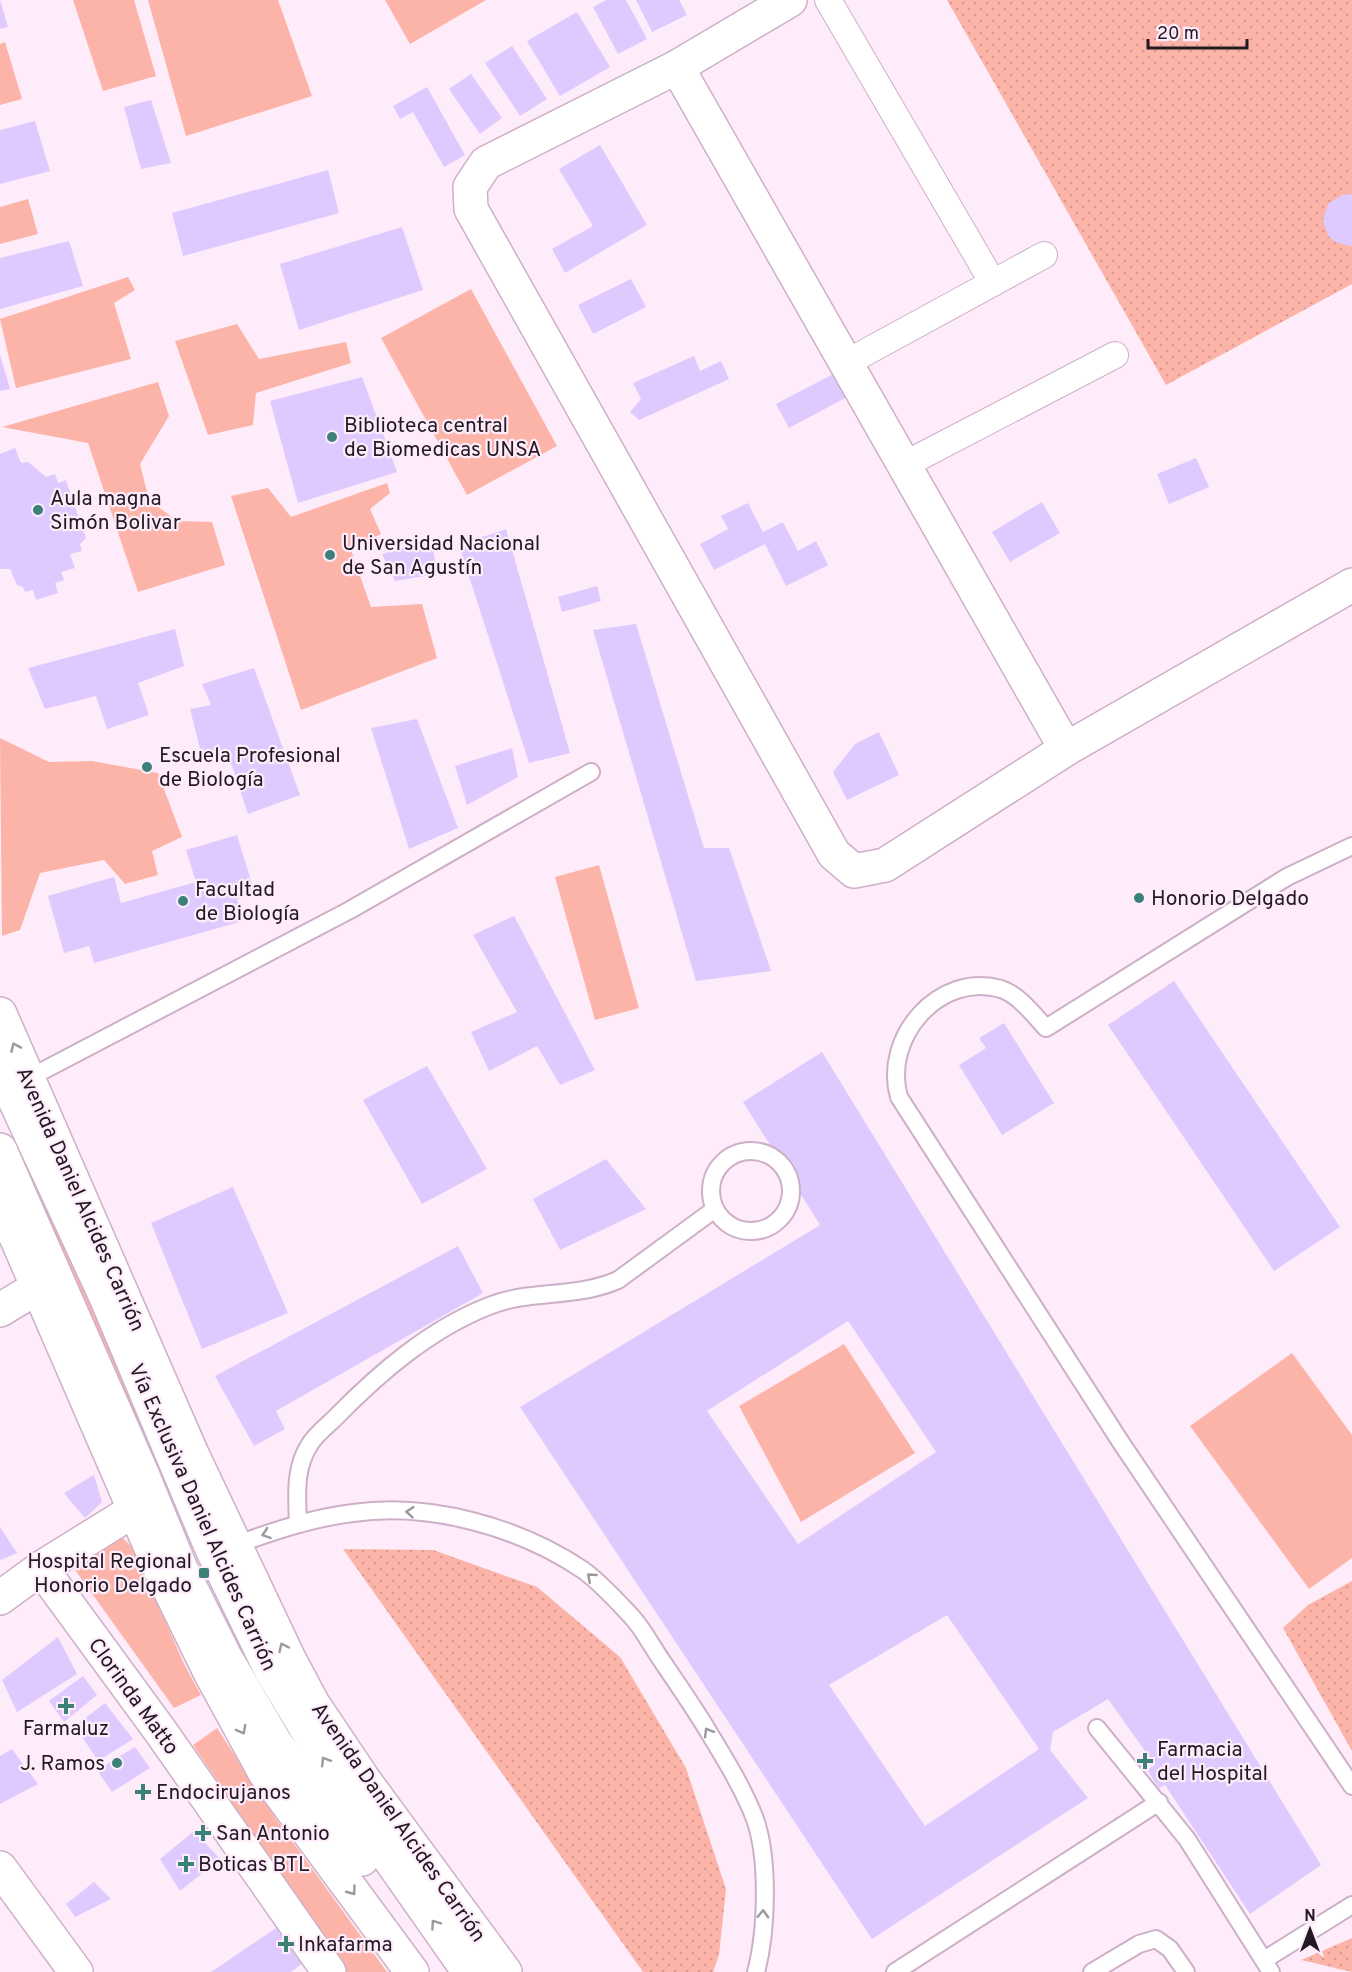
<svg xmlns="http://www.w3.org/2000/svg" width="1352" height="1972" font-family="Overpass,sans-serif">
<defs>
<pattern id="park-dots" width="8" height="8" patternUnits="userSpaceOnUse" patternTransform="scale(1.5)"><rect width="8" height="8" fill="#fdb4a8"/><path d="M2 2h.1M6 6h.1" fill="none" stroke="#d99a90" stroke-width="1.8" stroke-linecap="round"/></pattern>
</defs>
<rect width="100%" height="100%" fill="#feecfb"/>
<g fill="#fdb4a8">
<path d="M73 0H134L156 76 103 91Z"/>
<path d="M148 0H278L312 96 186 136Z"/>
<path d="M385 0H486L410 44Z"/>
<path d="M5 42 22 99 0 105V44Z"/>
<path d="M28 199 38 234 0 244V207Z"/>
<path d="M128 277 135 290 114 303 131 359 16 388 0 319Z"/>
<path d="M471 289 557 446 467 495 381 338Z"/>
<path d="M237 324 259 359 346 342 351 363 256 393 253 425 208 435 175 341Z"/>
<path d="M158 382 169 416 140 464 149 500 177 521 212 522 225 565 138 592 88 443 2 427Z"/>
<path d="M387 483 390 493 370 509 381 534 351 550 371 607 422 604 437 658 301 710 231 496 268 488 291 517Z"/>
<path d="M0 738 49 762 92 761 158 773 182 837 152 851 158 875 125 884 104 860 40 873 20 930 2 936Z"/>
<path d="M599 865 639 1008 595 1020 555 877Z"/>
<path d="M28 1149 111 1335 145 1436 97 1349 11 1155Z"/>
<path d="M844 1344 915 1453 801 1522 739 1406Z"/>
<path d="M1292 1353 1352 1435V1558L1309 1589 1190 1426Z"/>
<path d="M120 1535 133 1548 185 1666 201 1695 174 1708 73 1567Z"/>
<path d="M217 1728 276 1819 387 1972H347L193 1745Z"/>
</g>
<g fill="url(#park-dots)">
<path d="M947 0H1352V284L1166 385Z"/>
<path d="M343 1549 433 1550 537 1587 620 1657 686 1768 726 1889 719 1955 713 1972H643Z"/>
<path d="M1352 1581V1751L1283 1628 1308 1605Z"/>
<path d="M1352 1938V1972L1301 1960Z"/>
</g>
<g fill="#decafe" fill-rule="evenodd">
<path d="M0 0 8 27 0 29Z"/>
<path d="M606 0H626L647 39 618 54 593 7Z"/>
<path d="M636 0H679L687 15 652 32Z"/>
<path d="M577 12 610 67 560 96 527 41Z"/>
<path d="M512 46 547 99 520 116 485 63Z"/>
<path d="M471 74 502 118 480 134 449 89Z"/>
<path d="M427 87 465 155 444 167 413 112 400 119 393 106Z"/>
<path d="M151 100 171 163 141 169 124 107Z"/>
<path d="M35 121 50 171 0 184V130Z"/>
<path d="M600 145 647 225 565 273 552 249 593 226 559 169Z"/>
<path d="M328 170 339 213 183 256 172 213Z"/>
<path d="M1352 194V246H1350L1335 242 1328 236 1323 220 1328 204 1342 195Z"/>
<path d="M402 227 423 290 299 330 280 264Z"/>
<path d="M69 241 83 286 0 309V258Z"/>
<path d="M631 279 646 307 593 334 578 305Z"/>
<path d="M0 355 10 389 0 391Z"/>
<path d="M694 356 700 371 721 361 729 379 639 420 630 412 641 399 633 383Z"/>
<path d="M835 373 847 397 789 428 776 404Z"/>
<path d="M362 377 397 472 298 503 270 401Z"/>
<path d="M15 448 21 463 28 462 46 477 55 474 58 483 66 480 86 538 80 544 82 551 70 554 75 568 61 572 64 580 55 583 58 593 36 600 33 590 25 592 23 587 17 585 10 569H0V454Z"/>
<path d="M1196 458 1209 487 1169 504 1157 474Z"/>
<path d="M1042 502 1060 533 1010 562 992 532Z"/>
<path d="M748 503 763 532 783 522 798 551 816 541 828 565 786 586 765 544 714 570 700 544 728 529 721 516Z"/>
<path d="M506 529 570 753 529 763 459 545Z"/>
<path d="M432 540 437 574 395 581 382 554Z"/>
<path d="M597 586 601 601 562 612 558 597Z"/>
<path d="M636 624 704 848H729L771 971 696 981 593 630Z"/>
<path d="M175 629 184 666 138 683 149 715 107 729 96 696 45 709 28 668Z"/>
<path d="M254 668 300 795 248 814 228 754 203 761 190 709 211 705 202 684Z"/>
<path d="M417 719 458 828 409 849 371 728Z"/>
<path d="M879 732 899 775 847 800 833 772 855 744Z"/>
<path d="M512 748 518 777 467 805 455 766Z"/>
<path d="M237 835 255 894 237 899 243 921 94 963 89 946 64 953 48 896 114 877 121 903 196 882 186 850Z"/>
<path d="M514 916 595 1070 560 1085 537 1046 489 1071 471 1032 517 1012 473 935Z"/>
<path d="M1174 981 1340 1227 1274 1271 1108 1025Z"/>
<path d="M1004 1023 1054 1103 1002 1135 959 1065 986 1048 979 1038Z"/>
<path d="M822 1052 1321 1865 1250 1914 1165 1785 1159 1788 1147 1770 1155 1765 1108 1699 1053 1732 1050 1750 1088 1798 872 1939 520 1407 820 1225 743 1102ZM848 1321 936 1452 798 1544 707 1411ZM947 1615 1039 1749 925 1826 829 1685Z"/>
<path d="M427 1066 487 1169 422 1204 363 1100Z"/>
<path d="M606 1159 646 1209 560 1250 533 1199Z"/>
<path d="M233 1187 288 1313 202 1349 151 1223Z"/>
<path d="M458 1246 483 1293 276 1411 285 1429 254 1446 215 1376Z"/>
<path d="M94 1475 102 1502 85 1518 64 1493Z"/>
<path d="M0 1527 17 1553 1 1560 0 1559Z"/>
<path d="M58 1637 77 1674 17 1712 2 1680Z"/>
<path d="M83 1676 97 1695 64 1722 49 1701Z"/>
<path d="M105 1703 133 1739 98 1761 75 1726Z"/>
<path d="M135 1747 150 1768 112 1792 97 1770Z"/>
<path d="M12 1749 38 1784 0 1804V1756Z"/>
<path d="M194 1831 220 1859 180 1891 160 1859Z"/>
<path d="M94 1882 111 1899 75 1917 66 1904Z"/>
<path d="M282 1924 308 1959 291 1972H211Z"/>
</g>
<g fill="none" stroke-linecap="round" stroke-linejoin="round">
<defs>
<g id="service">
<path d="M1352 846 1287 877 1046 1028C1033 1014 1019 995 1001 989 939 971 882 1038 899 1097L1120 1441 1352 1786"/>
<path d="M29 1078 350 910 591 772"/>
<circle cx="751" cy="1191" r="40"/>
<path d="M298 1524C297 1496 294 1468 310 1444 316 1434 327 1426 335 1418 379 1373 430 1329 489 1306 530 1289 575 1299 618 1280L715 1209"/>
<path d="M235 1545C274 1531 312 1518 353 1513 430 1502 519 1527 583 1570 601 1583 617 1601 632 1617 643 1629 651 1645 660 1658 676 1682 693 1706 708 1731 725 1759 743 1788 755 1819 769 1859 767 1931 756 1972"/>
<path d="M1097 1728 1187 1839 1271 1972"/>
<path d="M1264 1960 1352 1905"/>
<path d="M895 1972 1159 1802"/>
<path d="M1092 1972 1139 1944 1156 1939 1170 1949 1186 1972"/>
</g>
<g id="pedestrian">
<path d="M828 0 993 283"/>
<path d="M846 363 1044 255"/>
<path d="M904 465 1115 355"/>
</g>
<g id="minor">
<path d="M790 0 677 67 486 163 470 187 471 209 834 854 854 871 885 865 1066 749 1352 585"/>
<path d="M677 67 1066 749"/>
<path d="M0 1310 38 1287"/>
<path d="M41 1568 161 1732 329 1972"/>
<path d="M0 1598 41 1568 136 1509"/>
<path d="M0 1868 76 1972"/>
</g>
<g id="secondary">
<path d="M0 1014 192 1454 289 1659 313 1704 364 1780 505 1972"/>
<path d="M0 1200 165 1580 210 1672 265 1773 412 1972"/>
</g>
<g id="primary">
<path d="M0 1068 106 1297 212 1549 271 1670 356 1811 469 1972"/>
<path d="M0 1150 143 1476 181 1569 224 1655 276 1744 362 1859"/>
</g>
</defs>
<use href="#service" stroke="#cdb0c8" stroke-width="20"/>
<use href="#pedestrian" stroke="#cdb0c8" stroke-width="28"/>
<use href="#minor" stroke="#cdb0c8" stroke-width="36"/>
<use href="#secondary" stroke="#cdb0c8" stroke-width="36"/>
<use href="#primary" stroke="#cdb0c8" stroke-width="36"/>
<use href="#service" stroke="#fff" stroke-width="16"/>
<use href="#pedestrian" stroke="#fff" stroke-width="26"/>
<use href="#minor" stroke="#fff" stroke-width="33"/>
<use href="#secondary" stroke="#fff" stroke-width="33"/>
<use href="#primary" stroke="#fff" stroke-width="33"/>
</g>
<defs><path id="oneway-chevron" d="M-2-3.5L2.5 0L-2 3.5" fill="none" stroke-width="1.6" stroke-linecap="round" stroke-linejoin="round" transform="scale(1.5)"/></defs>
<g stroke="#9c989c">
<use href="#oneway-chevron" transform="translate(15 1047) rotate(-114)"/>
<use href="#oneway-chevron" transform="translate(410 1512) rotate(-175)"/>
<use href="#oneway-chevron" transform="translate(266 1534) rotate(161)"/>
<use href="#oneway-chevron" transform="translate(591 1577) rotate(-139)"/>
<use href="#oneway-chevron" transform="translate(283 1647) rotate(-115)"/>
<use href="#oneway-chevron" transform="translate(242 1730) rotate(62)"/>
<use href="#oneway-chevron" transform="translate(708 1732) rotate(-121)"/>
<use href="#oneway-chevron" transform="translate(325 1761) rotate(-122)"/>
<use href="#oneway-chevron" transform="translate(352 1891) rotate(53)"/>
<use href="#oneway-chevron" transform="translate(763 1914) rotate(-88)"/>
<use href="#oneway-chevron" transform="translate(435 1924) rotate(-125)"/>
</g>
<g fill="#3b8179" stroke="#feecfb" stroke-width="2">
<circle cx="332" cy="437" r="6"/>
<circle cx="38" cy="510" r="6"/>
<circle cx="330" cy="555" r="6"/>
<circle cx="147" cy="767" r="6"/>
<circle cx="1139" cy="898" r="6"/>
<circle cx="183" cy="901" r="6"/>
<rect x="198" y="1567" width="12" height="12" rx="3"/>
<path d="M63 1697h6v6h6v6h-6v6h-6v-6h-6v-6h6z"/>
<path d="M1142 1752h6v6h6v6h-6v6h-6v-6h-6v-6h6z"/>
<circle cx="117" cy="1763" r="6"/>
<path d="M140 1783h6v6h6v6h-6v6h-6v-6h-6v-6h6z"/>
<path d="M200 1824h6v6h6v6h-6v6h-6v-6h-6v-6h6z"/>
<path d="M183 1855h6v6h6v6h-6v6h-6v-6h-6v-6h6z"/>
<path d="M283 1935h6v6h6v6h-6v6h-6v-6h-6v-6h6z"/>
</g>
<g text-anchor="middle" stroke-width="4.5" stroke-linejoin="round" paint-order="stroke">
<g font-size="21" fill="#231922" stroke="#feecfb" text-anchor="start">
<text x="344" y="432">Biblioteca central<tspan x="344" dy="24">de Biomedicas UNSA</tspan></text>
<text x="50" y="505">Aula magna<tspan x="50" dy="24">Simón Bolivar</tspan></text>
<text x="342" y="550">Universidad Nacional<tspan x="342" dy="24">de San Agustín</tspan></text>
<text x="159" y="762">Escuela Profesional<tspan x="159" dy="24">de Biología</tspan></text>
<text x="195" y="896">Facultad<tspan x="195" dy="24">de Biología</tspan></text>
<text x="1151" y="905">Honorio Delgado</text>
<text x="192" y="1568" text-anchor="end">Hospital Regional<tspan x="192" dy="24">Honorio Delgado</tspan></text>
<text x="66" y="1735" text-anchor="middle">Farmaluz</text>
<text x="1157" y="1756">Farmacia<tspan x="1157" dy="24">del Hospital</tspan></text>
<text x="105" y="1770" text-anchor="end">J. Ramos</text>
<text x="156" y="1799">Endocirujanos</text>
<text x="216" y="1840">San Antonio</text>
<text x="198" y="1871">Boticas BTL</text>
<text x="298" y="1951">Inkafarma</text>
</g>
<g font-size="21" fill="#231922" stroke="#feecfb">
<text transform="translate(81 1199) rotate(66)" y="7">Avenida Daniel Alcides Carrión</text>
<text transform="translate(203 1517) rotate(66)" y="7">Vía Exclusiva Daniel Alcides Carrión</text>
<text transform="translate(134 1696) rotate(54)" y="7">Clorinda Matto</text>
<text transform="translate(399 1822) rotate(55)" y="7">Avenida Daniel Alcides Carrión</text>
</g>
</g>
<g transform="translate(1310 1930)" stroke="#feecfb" stroke-width="4.5" paint-order="stroke">
<path d="M0-4.5L10 22L0 15L-10 22Z" fill="#231922"/>
<text y="-9" font-size="16" font-weight="bold" text-anchor="middle" fill="#231922">N</text>
</g>
<path d="M1148 39v9h99v-9" fill="none" stroke="#231922" stroke-width="3"/>
<text x="1157" y="39" font-size="18" fill="#231922" stroke="#feecfb" stroke-width="4.5" paint-order="stroke">20 m</text>
</svg>
